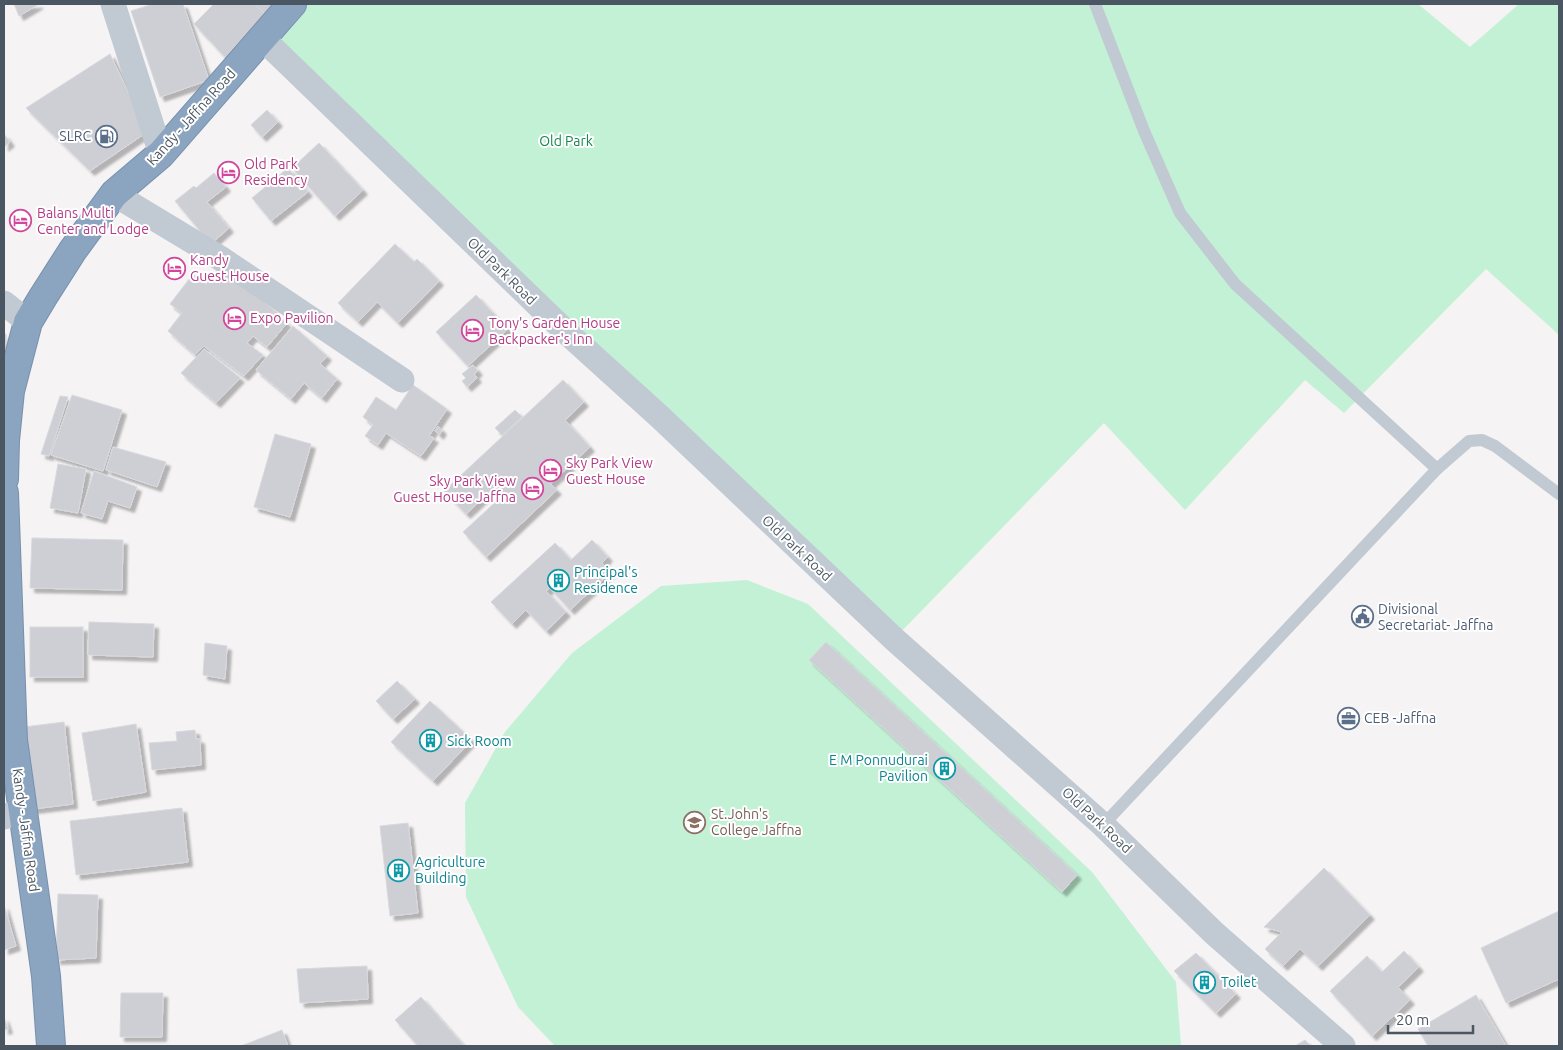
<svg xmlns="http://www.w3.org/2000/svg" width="1563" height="1050" font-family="Ubuntu,sans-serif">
<defs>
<filter id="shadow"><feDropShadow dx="4.5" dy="4.5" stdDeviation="1" flood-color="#0004"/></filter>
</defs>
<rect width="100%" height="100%" fill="#f5f3f3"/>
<g fill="#c3f1d5">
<path d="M292 4H1418L1470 47 1519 4H1559V335L1486 269 1344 413 1305 380 1185 510 1104 423 894 639 262 38Z"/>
<path d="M747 580 808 604 1092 872 1176 982 1181 1046H555L518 1007 466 897 465 803 505 732 572 653 661 586Z"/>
</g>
<g fill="#cdcfd5" stroke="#d7d9de" filter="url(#shadow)">
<path d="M14 4H39L19 16Z"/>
<path d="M153 4H183L209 80 160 97 131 11Z"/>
<path d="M214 4H255L265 14 225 57 194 24Z"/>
<path d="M255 4H275L265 14Z"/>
<path d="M110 54 147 132 90 171 26 108Z"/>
<path d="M267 110 278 122 262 137 251 125Z"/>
<path d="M4 134 10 142 4 147Z"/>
<path d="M319 143 363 190 335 216 292 168Z"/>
<path d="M288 168 308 192 271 221 252 198Z"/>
<path d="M214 173 226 187 207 202 229 228 211 244 175 201 194 186 196 188Z"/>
<path d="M395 244 414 262 417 259 439 281 398 323 377 302 358 322 338 303Z"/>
<path d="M220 267 274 310 273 312 287 323 267 347 253 336 247 343 263 355 244 376 204 346 195 355 168 331 182 313 170 304 193 274 206 284Z"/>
<path d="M476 295 508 329 468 366 436 332Z"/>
<path d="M293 326 327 356 320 364 337 379 322 398 304 383 291 399 256 370Z"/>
<path d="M4 334H6L7 364H4Z"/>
<path d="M204 349 240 378 216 403 181 373Z"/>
<path d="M473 365 478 371 474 374 477 378 467 387 462 381 466 378 462 374Z"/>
<path d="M563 380 584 402 565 420 590 447 550 484 557 490 486 557 463 532 502 496 494 488 466 514 444 491Z"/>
<path d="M413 385 447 409 429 436 434 438 421 456 386 433 378 445 365 436 373 425 363 417 376 397 396 410Z"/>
<path d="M72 395 122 410 103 471 51 455Z"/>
<path d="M60 396 68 397 49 456 41 454Z"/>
<path d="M515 410 522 417 502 435 495 428Z"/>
<path d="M438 426 442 430 439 435 435 431Z"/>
<path d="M275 434 311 444 290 517 254 507Z"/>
<path d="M113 447 166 462 157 487 106 470Z"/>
<path d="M58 464 86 469 78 513 50 508Z"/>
<path d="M94 471 137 487 130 508 108 501 102 519 81 513Z"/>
<path d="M32 538 123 540 122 590 30 588Z"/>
<path d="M592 540 608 557 602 563 611 572 570 610 550 588 546 591 566 612 546 631 526 610 512 624 491 602 555 543 571 560Z"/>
<path d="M89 622 154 624 153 657 88 655Z"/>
<rect x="30" y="627" width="53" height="50"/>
<path d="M826 642 1077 875 1062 892 809 660Z"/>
<path d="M205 643 227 646 225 679 203 675Z"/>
<path d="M397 681 415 699 393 719 376 701Z"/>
<path d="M430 701 472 740 433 781 391 742Z"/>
<path d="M64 722 73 804 33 809 24 727Z"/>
<path d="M136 724 146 792 93 801 82 733Z"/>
<path d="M195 730 196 739H200L201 765 152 770 149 743 177 741 176 732Z"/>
<path d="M182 808 188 862 76 875 70 821Z"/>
<path d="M408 823 418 913 390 916 380 826Z"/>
<path d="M1324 868 1370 915 1318 966 1300 949 1283 966 1265 949 1282 932 1264 927Z"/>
<path d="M58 894 98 895 96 958 56 960Z"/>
<path d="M4 905 16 946 4 950Z"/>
<path d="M1559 911V979L1506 1003 1481 948Z"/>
<path d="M1404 951 1419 967 1398 987 1410 1000 1372 1036 1330 991 1367 956 1382 972Z"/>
<path d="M1196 953 1236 994 1216 1013 1174 971Z"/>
<path d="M367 966 368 999 300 1003 297 969Z"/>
<path d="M121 993H163L162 1037H120Z"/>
<path d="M1476 995 1506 1046H1428L1418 1029Z"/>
<path d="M421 997 464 1046H418L395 1020Z"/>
<path d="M4 1017 8 1029 4 1030Z"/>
<path d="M282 1030 288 1046H241Z"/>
<path d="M1305 1040 1311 1046H1295Z"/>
</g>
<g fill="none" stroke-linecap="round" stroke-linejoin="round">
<defs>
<g id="highway">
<path d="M4 479 5 440 10 391 28 322 43 297 73 250 114 194 161 154 292 4"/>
<path d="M4 493 13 740 46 976 51 1046"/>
</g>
</defs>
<use href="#highway" stroke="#7690ad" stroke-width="30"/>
<g stroke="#c1cad2" stroke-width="12">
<path d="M1095 4 1144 131 1180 213 1235 284 1437 469"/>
<path d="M1103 825 1437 469 1469 441 1482 440 1495 446 1559 494"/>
</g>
<g stroke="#c1cad2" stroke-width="25">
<path d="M113 4 161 154"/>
<path d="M262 38 564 330 660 417 894 639 1103 825 1214 933 1343 1046"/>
<path d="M114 194 220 258 402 380"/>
<path d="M4 303 28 322"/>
<path d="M4 817 23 810"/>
</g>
<use href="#highway" stroke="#8ba5c1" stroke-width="28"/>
</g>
<defs>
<symbol id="fuel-ring" viewBox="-11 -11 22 22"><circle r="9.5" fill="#fff" stroke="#5c6f8a" stroke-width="1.5"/><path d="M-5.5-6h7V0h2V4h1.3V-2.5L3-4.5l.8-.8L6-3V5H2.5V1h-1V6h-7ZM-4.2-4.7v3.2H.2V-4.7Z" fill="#5c6f8a"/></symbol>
<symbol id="hotel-ring" viewBox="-11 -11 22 22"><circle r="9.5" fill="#fff" stroke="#d1479c" stroke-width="1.5"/><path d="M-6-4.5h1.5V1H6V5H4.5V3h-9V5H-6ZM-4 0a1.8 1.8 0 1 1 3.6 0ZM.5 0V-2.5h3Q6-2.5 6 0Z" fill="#d1479c"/></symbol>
<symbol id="building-ring" viewBox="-11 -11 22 22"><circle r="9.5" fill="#fff" stroke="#0f9aa8" stroke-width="1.5"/><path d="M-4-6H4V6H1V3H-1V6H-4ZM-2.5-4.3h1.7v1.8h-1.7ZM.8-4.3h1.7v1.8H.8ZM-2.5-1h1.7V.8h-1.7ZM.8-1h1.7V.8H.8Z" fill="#0f9aa8"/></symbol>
<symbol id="civic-ring" viewBox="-11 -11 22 22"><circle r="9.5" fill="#fff" stroke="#5c6f8a" stroke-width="1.5"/><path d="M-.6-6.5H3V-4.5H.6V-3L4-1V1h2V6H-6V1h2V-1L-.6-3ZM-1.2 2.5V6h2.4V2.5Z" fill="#5c6f8a"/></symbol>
<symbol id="office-ring" viewBox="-11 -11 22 22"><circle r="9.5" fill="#fff" stroke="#5c6f8a" stroke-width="1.5"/><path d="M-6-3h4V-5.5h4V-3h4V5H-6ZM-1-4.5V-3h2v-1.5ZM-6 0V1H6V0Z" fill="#5c6f8a"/></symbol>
<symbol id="school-ring" viewBox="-11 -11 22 22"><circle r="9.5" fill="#fff" stroke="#8d6e63" stroke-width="1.5"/><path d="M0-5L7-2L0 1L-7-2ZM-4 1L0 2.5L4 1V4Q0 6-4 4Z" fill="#8d6e63"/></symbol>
</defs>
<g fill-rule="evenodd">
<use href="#fuel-ring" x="94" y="124" width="25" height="25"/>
<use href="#hotel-ring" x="216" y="160" width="25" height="25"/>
<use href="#hotel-ring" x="8" y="208" width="25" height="25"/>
<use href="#hotel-ring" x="162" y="256" width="25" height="25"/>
<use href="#hotel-ring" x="222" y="306" width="25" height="25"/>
<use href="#hotel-ring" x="460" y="318" width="25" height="25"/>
<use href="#hotel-ring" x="538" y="458" width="25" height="25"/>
<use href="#hotel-ring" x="520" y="476" width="25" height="25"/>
<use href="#building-ring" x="546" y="568" width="25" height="25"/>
<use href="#civic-ring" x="1350" y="604" width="25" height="25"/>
<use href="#office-ring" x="1336" y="706" width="25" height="25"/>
<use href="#building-ring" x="418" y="728" width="25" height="25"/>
<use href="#building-ring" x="932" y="756" width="25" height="25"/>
<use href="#school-ring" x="682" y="810" width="25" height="25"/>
<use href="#building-ring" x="386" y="858" width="25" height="25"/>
<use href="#building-ring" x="1192" y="970" width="25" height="25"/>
</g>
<g text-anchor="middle" stroke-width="4" stroke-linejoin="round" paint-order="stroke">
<g font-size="14" fill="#4a5661" stroke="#fff">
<text transform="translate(191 117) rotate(-48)" y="5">Kandy - Jaffna Road</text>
<text transform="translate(502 271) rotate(44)" y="5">Old Park Road</text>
<text transform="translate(797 548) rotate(43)" y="5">Old Park Road</text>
<text transform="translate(1097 820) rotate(43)" y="5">Old Park Road</text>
<text transform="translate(26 830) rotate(82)" y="5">Kandy - Jaffna Road</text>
</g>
<g font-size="14" fill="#4e5e75" stroke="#fff" text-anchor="start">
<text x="91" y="141" text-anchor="end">SLRC</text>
<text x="1378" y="614">Divisional<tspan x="1378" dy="16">Secretariat- Jaffna</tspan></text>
<text x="1364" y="723">CEB -Jaffna</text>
</g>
<g font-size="14" fill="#17864f" stroke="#fff">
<text x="566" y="146">Old Park</text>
</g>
<g font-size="14" fill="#b23c85" stroke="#fff" text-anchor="start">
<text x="244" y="169">Old Park<tspan x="244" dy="16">Residency</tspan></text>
<text x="37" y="218">Balans Multi<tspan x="37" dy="16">Center and Lodge</tspan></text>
<text x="190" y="265">Kandy<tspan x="190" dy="16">Guest House</tspan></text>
<text x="250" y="323">Expo Pavilion</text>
<text x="489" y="328">Tony's Garden House<tspan x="489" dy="16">Backpacker's Inn</tspan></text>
<text x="566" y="468">Sky Park View<tspan x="566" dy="16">Guest House</tspan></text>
<text x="516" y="486" text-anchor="end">Sky Park View<tspan x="516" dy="16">Guest House Jaffna</tspan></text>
</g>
<g font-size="14" fill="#0d838f" stroke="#fff" text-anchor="start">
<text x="574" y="577">Principal's<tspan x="574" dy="16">Residence</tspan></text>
<text x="447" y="746">Sick Room</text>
<text x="928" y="765" text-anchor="end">E M Ponnudurai<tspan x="928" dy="16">Pavilion</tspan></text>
<text x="415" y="867">Agriculture<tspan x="415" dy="16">Building</tspan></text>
<text x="1221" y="987">Toilet</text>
</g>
<g font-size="14" fill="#785e54" stroke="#fff" text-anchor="start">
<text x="711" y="819">St.John's<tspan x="711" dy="16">College Jaffna</tspan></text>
</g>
</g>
<rect width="1563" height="1050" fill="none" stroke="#4a5661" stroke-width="10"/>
<path d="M1388 1025v8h85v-8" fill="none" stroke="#4a5661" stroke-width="2.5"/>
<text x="1396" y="1025" font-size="15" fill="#4a5661" stroke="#ffffff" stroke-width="4" paint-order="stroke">20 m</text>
</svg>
